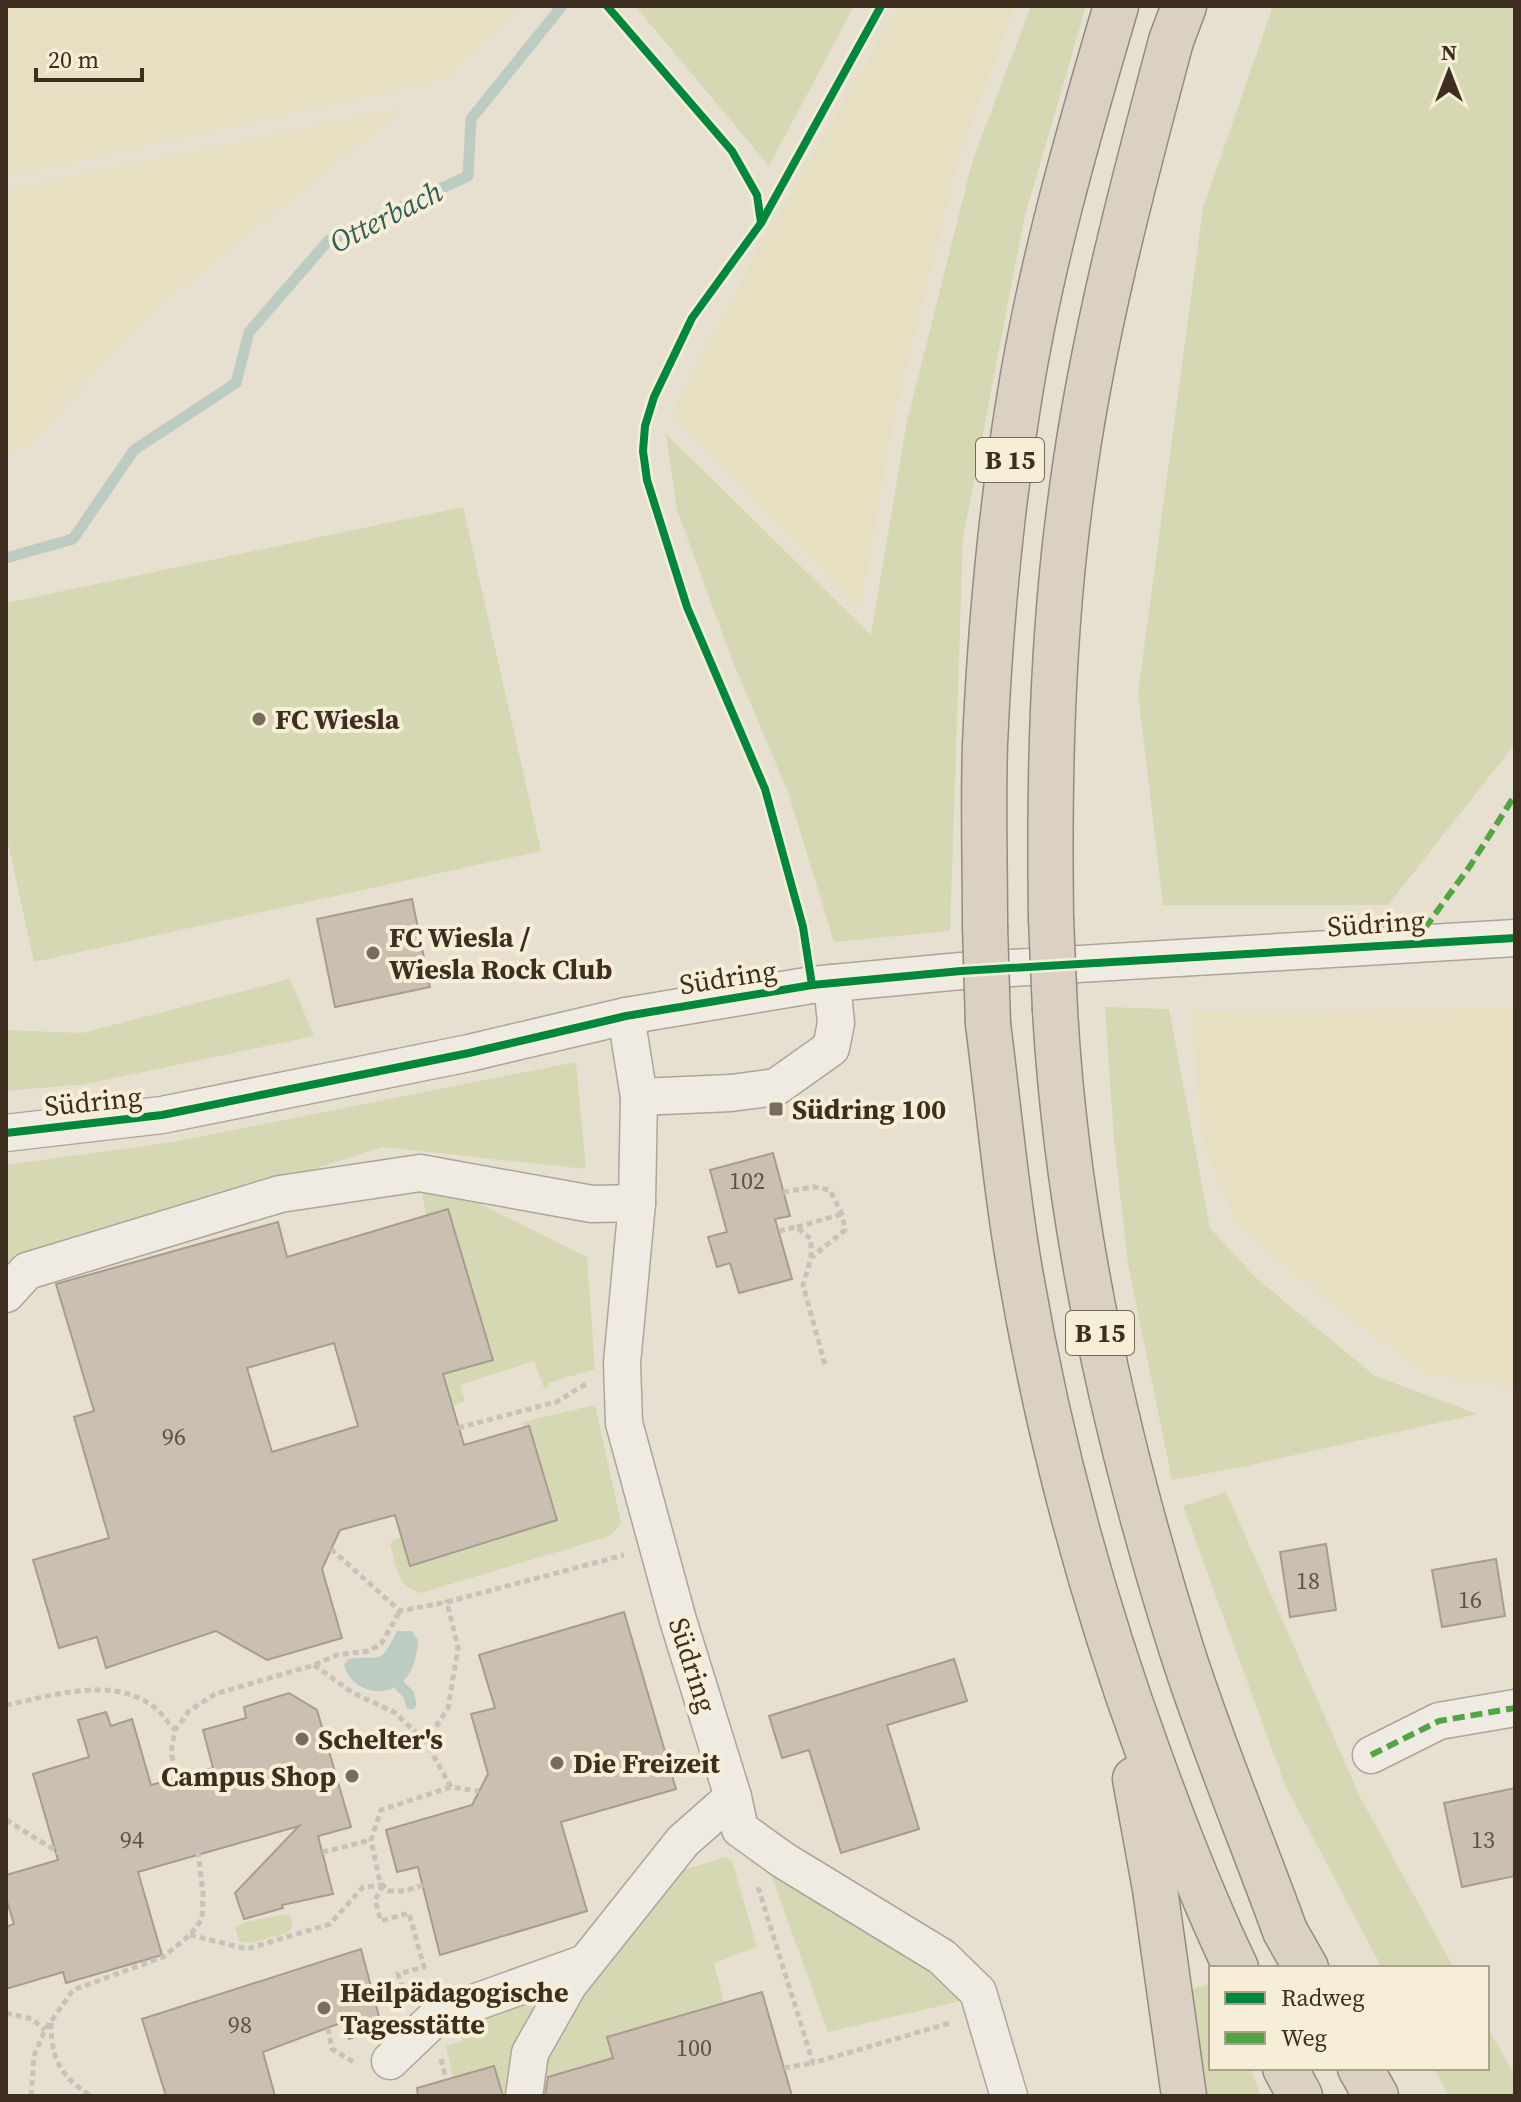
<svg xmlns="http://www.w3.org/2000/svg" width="1521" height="2102" font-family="'Source Serif 4',serif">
<rect width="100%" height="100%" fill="#e7e0d1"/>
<g fill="#e6dfc2">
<path d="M6 6H520L446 79 6 177Z"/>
<path d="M899 6H1015L960 155 894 418 860 610 671 415 754 256Z"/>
<path d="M406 107 152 312 27 447 6 454V190Z"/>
<path d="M1515 1008V1388L1430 1375 1342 1313 1237 1226 1202 1140 1191 1012Z"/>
</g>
<g fill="#d6d7b3">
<path d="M635 6H854L769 166Z"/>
<path d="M1031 6H1086L1024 219 963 538 950 931 834 942 788 792 733 662 677 510 666 434 871 635 907 421 973 159Z"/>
<path d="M1273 6H1515V744L1388 905H1163L1138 693 1203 208Z"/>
<path d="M463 507 541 851 34 962 6 834V603Z"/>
<path d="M290 979 314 1036 86 1084 6 1091V1030L82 1033Z"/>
<path d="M1105 1007 1169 1009 1210 1228 1255 1277 1375 1376 1478 1414 1246 1466 1172 1480 1128 1264 1114 1140Z"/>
<path d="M576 1062 586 1169 382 1147 6 1269V1165L173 1142Z"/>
<path d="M422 1190 468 1198 587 1257 595 1369 548 1383 549 1387 544 1388 534 1361 460 1385 465 1401 452 1406 443 1374 493 1359 448 1210 426 1215Z"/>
<path d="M595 1405 621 1523 610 1536 421 1593C395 1586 397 1567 390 1544L394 1539 401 1537 410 1565 557 1519 529 1426 523 1428 522 1422Z"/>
<path d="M1226 1492 1361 1799 1454 1968H1382L1285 1785 1183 1506Z"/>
<path d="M726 1857 732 1861 757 1947 714 1963 724 2003 607 2037 613 2058 545 2078 550 2096H534L538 2068 587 1979 673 1873Z"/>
<path d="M769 1869 947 1973 965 2000 828 2032Z"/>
<path d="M289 1914 293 1922 290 1932 251 1943 239 1941 235 1927 245 1922Z"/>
<path d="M1211 1983V2068H1250L1261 2096H1200L1188 1991Z"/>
<path d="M547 1990 509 2096H504L494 2066 453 2078 446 2046 462 2042 461 2022Z"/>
<path d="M1487 2027 1515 2075V2096H1449L1434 2068H1487Z"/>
</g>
<path fill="#bcccc2" d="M397 1631H412L418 1640C417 1655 414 1672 402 1682 382 1700 351 1690 344 1665L348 1659C384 1654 378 1668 397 1631Z"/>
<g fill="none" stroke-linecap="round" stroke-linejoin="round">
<g stroke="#bcccc2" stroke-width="11">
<path d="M6 558 73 539 134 450 236 383 249 332 328 241 468 176 471 119 562 6"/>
<path d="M399 1685 409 1695 411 1704"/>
</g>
</g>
<g fill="#cbbfb2" stroke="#a89c90" stroke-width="2" fill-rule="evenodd">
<path d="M412 899 430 987 335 1007 317 919Z"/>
<path d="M773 1153 790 1216 775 1219 792 1279 739 1293 730 1263 717 1267 708 1237 727 1232 710 1170Z"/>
<path d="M448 1209 493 1360 443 1374 464 1445 529 1426 557 1520 410 1566 395 1515 340 1530 322 1569 342 1638 267 1660 216 1631 106 1668 97 1637 59 1648 33 1560 109 1538 74 1417 94 1411 56 1284 278 1222 287 1257ZM334 1343 358 1426 272 1452 247 1368Z"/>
<path d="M1326 1544 1336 1610 1290 1617 1280 1552Z"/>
<path d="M1496 1559 1505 1616 1442 1627 1432 1570Z"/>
<path d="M624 1612 676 1789 561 1822 587 1911 440 1955 418 1867 397 1872 386 1830 472 1805 488 1774 471 1714 495 1708 479 1655Z"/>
<path d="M954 1659 967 1701 887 1725 919 1829 841 1853 809 1750 782 1758 769 1716Z"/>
<path d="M289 1693 317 1710 351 1827 318 1836 333 1894 282 1905 283 1908 244 1919 235 1893 299 1826 138 1872 162 1955 66 1983 63 1972 6 1989V1927L14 1924 6 1898V1875L58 1860 33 1774 89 1757 78 1720 106 1712 111 1726 132 1719 151 1785 213 1768 203 1730 246 1718 244 1707Z"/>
<path d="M1515 1788V1876L1462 1887 1444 1803Z"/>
<path d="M361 1949 382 2028 349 2039 343 2022 263 2052 275 2096H166L142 2019Z"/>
<path d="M762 1992 792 2096H545L548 2077 613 2058 607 2037Z"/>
<path d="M494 2066 503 2096H418L417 2088Z"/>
</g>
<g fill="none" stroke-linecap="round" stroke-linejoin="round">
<defs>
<g id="minor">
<path d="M626 1016 639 1097 637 1203 622 1363 624 1423 678 1620 733 1797 740 1829 783 1860 942 1957 978 1992 1009 2096"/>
<path d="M639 1097 731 1093 776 1087 831 1048 836 1023 832 983"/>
<path d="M6 1133 162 1115 469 1053 626 1016 812 985 961 971 1515 938"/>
<path d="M6 1294 27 1271 280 1194 420 1173 592 1204 637 1203"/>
<path d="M1371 1755 1439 1721 1515 1708"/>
<path d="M390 2061 437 2016 585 1963"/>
<path d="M524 2096 530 2053 569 1984 683 1841 733 1797"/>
</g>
<g id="highway">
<path d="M1051 918C1049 777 1052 636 1071 496 1091 341 1131 191 1171 41L1184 6"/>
<path d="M985 925C985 865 983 804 985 744 990 631 1000 518 1018 406 1039 270 1077 138 1116 6"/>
<path d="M1055 1010C1067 1226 1116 1442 1181 1648 1211 1743 1251 1837 1285 1931L1306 1968"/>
<path d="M988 1024C998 1102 1005 1181 1018 1259 1046 1428 1090 1594 1149 1755 1175 1827 1203 1899 1236 1968"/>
<path d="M1135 1779 1155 1889 1184 2096"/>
<path d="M1285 2068 1300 2096"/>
<path d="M1360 2068 1376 2096"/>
</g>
</defs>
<use href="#minor" stroke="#ada599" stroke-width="39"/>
<use href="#highway" stroke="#928b80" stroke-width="47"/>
<g stroke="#c8c2b9" stroke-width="5" stroke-dasharray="6 4" stroke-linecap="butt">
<path d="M783 1192 814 1187 830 1190 842 1214 845 1230 812 1257"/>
<path d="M797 1227 842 1214"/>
<path d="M779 1231 796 1227 811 1239V1258L803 1285 825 1365"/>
<path d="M458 1428 556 1402 586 1384"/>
<path d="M331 1549 400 1611 447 1602"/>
<path d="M314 1665 353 1693 394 1712 426 1742"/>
<path d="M6 1705C52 1696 113 1675 154 1707 162 1713 168 1723 175 1730"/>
<path d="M451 1787 426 1742 448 1708 458 1648 447 1602 624 1555"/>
<path d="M6 1820 76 1863"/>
<path d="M294 1850 307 1856 371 1840"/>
<path d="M383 1885 375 1900 381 1921 409 1913 424 1967 398 1974 406 1997"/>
<path d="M423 1885 405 1891H388L380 1882 371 1840 381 1810 451 1787 479 1791"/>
<path d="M758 1887 813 2063 950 2023"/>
<path d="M190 1935 247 1949 330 1924 363 1887 383 1885"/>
<path d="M6 2013 32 2019 45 2030"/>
<path d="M51 2023C51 2059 60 2076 91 2096"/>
<path d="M328 2028 332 2049 355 2063"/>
<path d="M441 2059 446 2079"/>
<path d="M784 2068 813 2063"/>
<path d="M31 2096 34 2056 45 2030 73 1990 163 1957 190 1935 202 1919 203 1894 197 1842 171 1753 175 1730 189 1711 215 1694 314 1665 337 1655 368 1651 381 1644 400 1611"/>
</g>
<use href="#minor" stroke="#efebe3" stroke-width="36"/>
<use href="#highway" stroke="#dad1c2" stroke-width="44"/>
<defs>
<g id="highway-bridge">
<path d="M1051 918 1055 1010"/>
<path d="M985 925 988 1024"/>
</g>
</defs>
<use href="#highway-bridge" stroke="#928b80" stroke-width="47" stroke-linecap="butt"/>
<use href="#highway-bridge" stroke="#dad1c2" stroke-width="44"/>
<g stroke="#54a441" stroke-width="6" stroke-dasharray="12 6" stroke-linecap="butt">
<path d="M1414 943 1470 866 1515 795"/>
<path d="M1371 1755 1439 1721 1515 1708"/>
</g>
<defs>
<g id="cycleway">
<path d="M607 6 732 151 757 195 761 223"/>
<path d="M812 985 803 927 765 789 687 607 647 480 643 451 645 426 654 397 692 318 761 223 881 6"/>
<path d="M6 1133 162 1115 469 1053 626 1016 812 985 961 971 1515 938"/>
</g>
</defs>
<use href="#cycleway" stroke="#f7eed8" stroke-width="13"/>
<use href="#cycleway" stroke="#00873e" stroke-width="8"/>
</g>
<g fill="#786c5e" stroke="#f7eed8" stroke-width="3">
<circle cx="259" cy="719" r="8"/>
<circle cx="373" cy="953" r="8"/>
<rect x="768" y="1101" width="16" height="16" rx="4"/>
<circle cx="302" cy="1739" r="8"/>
<circle cx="557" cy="1763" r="8"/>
<circle cx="352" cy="1776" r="8"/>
<circle cx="324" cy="2008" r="8"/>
</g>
<g text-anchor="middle" stroke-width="8" stroke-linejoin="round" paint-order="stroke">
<g font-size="24" fill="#605244">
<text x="747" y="1189">102</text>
<text x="174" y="1445">96</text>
<text x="1308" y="1589">18</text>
<text x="1470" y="1608">16</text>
<text x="132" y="1848">94</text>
<text x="1483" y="1848">13</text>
<text x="240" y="2033">98</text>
<text x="694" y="2056">100</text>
</g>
<g fill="#f7eed8" stroke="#756857" stroke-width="2">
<rect x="976" y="438" width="68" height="44" rx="6"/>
<rect x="1066" y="1311" width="68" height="44" rx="6"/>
</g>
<g font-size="26" font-weight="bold" fill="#3d2e20">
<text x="1010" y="469">B 15</text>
<text x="1100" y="1342">B 15</text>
</g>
<g font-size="28" font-weight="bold" fill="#3d2e20" stroke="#f7eed8" text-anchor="start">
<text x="275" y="729">FC Wiesla</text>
<text x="389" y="947">FC Wiesla /<tspan x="389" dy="32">Wiesla Rock Club</tspan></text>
<text x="792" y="1119">Südring 100</text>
<text x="318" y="1749">Schelter's</text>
<text x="573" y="1773">Die Freizeit</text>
<text x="336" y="1786" text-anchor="end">Campus Shop</text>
<text x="340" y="2002">Heilpädagogische<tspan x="340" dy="32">Tagesstätte</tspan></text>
</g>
<g font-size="28" fill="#3d2e20" stroke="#f7eed8">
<text transform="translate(1376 923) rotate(-4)" y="10">Südring</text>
<text transform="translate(728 977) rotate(-9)" y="10">Südring</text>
<text transform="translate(93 1101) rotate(-6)" y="10">Südring</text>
<text transform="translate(693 1665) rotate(72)" y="10">Südring</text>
</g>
<g font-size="30" font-style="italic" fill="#2f5d5a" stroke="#f7eed8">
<text transform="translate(386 217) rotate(-27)" y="10">Otterbach</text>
</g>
</g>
<rect width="1521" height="2102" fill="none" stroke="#3d2e20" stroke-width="16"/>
<rect x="1209" y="1966" width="280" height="104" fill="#f7eed8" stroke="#ada18e" stroke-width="2"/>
<rect x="1225" y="1992" width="40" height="12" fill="#00873e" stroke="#ada18e" stroke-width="2"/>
<text x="1281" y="2006" font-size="24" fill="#3d2e20">Radweg</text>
<rect x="1225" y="2032" width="40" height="12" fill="#54a441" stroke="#ada18e" stroke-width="2"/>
<text x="1281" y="2046" font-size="24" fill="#3d2e20">Weg</text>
<g transform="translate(1449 72)" stroke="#f7eed8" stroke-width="6" paint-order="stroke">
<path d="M0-6L14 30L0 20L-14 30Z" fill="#3d2e20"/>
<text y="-12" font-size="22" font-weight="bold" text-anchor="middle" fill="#3d2e20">N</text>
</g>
<path d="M36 68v12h106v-12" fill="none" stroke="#3d2e20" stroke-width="4"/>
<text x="48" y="68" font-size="24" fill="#3d2e20" stroke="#f7eed8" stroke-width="6" paint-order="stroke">20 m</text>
</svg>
